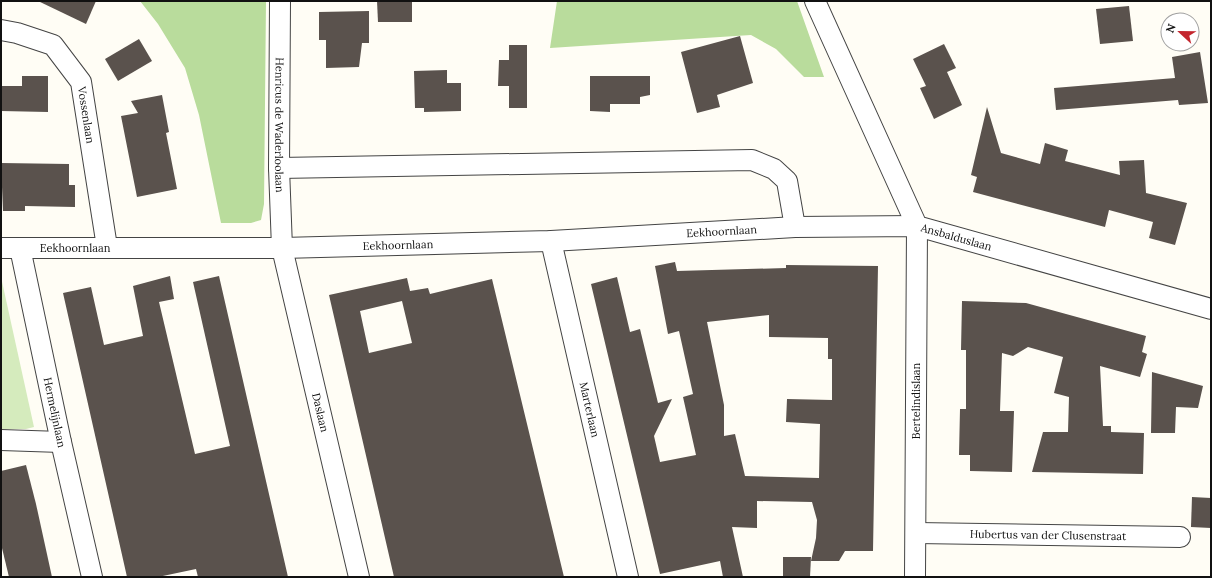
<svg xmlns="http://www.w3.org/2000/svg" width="1212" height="578" font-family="Lora,serif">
<rect width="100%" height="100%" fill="#fffdf5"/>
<path fill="#d5ebbd" d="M1 277 34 427 26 429H1Z"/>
<g fill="#b9dc9c">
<path d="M140 1H266L264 204 261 220 251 223H221L199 115 185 68 158 24Z"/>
<path d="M557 1H797L824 77H804L776 49 751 35 550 48Z"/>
</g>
<g fill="#5a524d" fill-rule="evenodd">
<path d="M38 1H96L86 24Z"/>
<path d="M377 1H412V22H378Z"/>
<path d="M1129 6 1133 41 1100 44 1096 9Z"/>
<path d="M369 11V43H362L359 67 326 68V40H319V12Z"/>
<path d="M740 36 753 83 717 95 720 107 697 113 681 52Z"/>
<path d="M139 39 152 61 118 81 105 59Z"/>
<path d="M944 44 956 68 947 72 962 105 934 119 920 88 926 86 913 59Z"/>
<path d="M509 45H527V108H509V86H498L499 60H509Z"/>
<path d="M1200 52 1208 103 1179 105 1178 100 1056 110 1054 88 1175 78 1172 57Z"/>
<path d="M447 70V83H461V111L424 112V108H415L414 71Z"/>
<path d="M22 76H48V112L1 111V86H22Z"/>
<path d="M590 76H650V95L640 97V104H610V112L590 111Z"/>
<path d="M162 95 169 132 166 133 177 189 137 197 121 116 138 113 131 101Z"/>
<path d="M987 107 1001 153 1040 164 1045 143 1068 150 1065 161 1120 175 1119 161 1144 160 1146 193 1187 203 1175 245 1149 238 1153 222 1109 210 1105 227 973 192 977 177 971 175Z"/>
<path d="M1 163 69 164V185H75V207L25 206V211H3Z"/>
<path d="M675 262 677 271 786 268V265L878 266 873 551H845L839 561H811L816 538 817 520 812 502 757 501V528L732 527 743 577H723L720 561 660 574 591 284 617 277 630 332 640 329 658 403 672 399 654 436 660 462 696 455 683 397 693 394 679 331 668 334 655 266ZM769 315V337L828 338V359H832V400L787 399 786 422 820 424 819 478 745 476 735 434 724 436V405L707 322Z"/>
<path d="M170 276 174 299 159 302 195 454 230 446 193 282 219 276 288 577H198L196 569 158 577H127L63 293 91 287 104 345 143 336 133 286Z"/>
<path d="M407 278 410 291 428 288 430 294 492 279 564 577H394L329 295ZM402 301 412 343 369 353 360 311Z"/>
<path d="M962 301 1026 303 1146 336 1142 352 1147 354 1140 377 1100 366 1103 426H1111V432L1144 433 1143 474 1032 472 1043 432H1068L1069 397 1054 393 1063 357 1028 347 1013 356 1002 353 1000 411H1014L1012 472 970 471V455H959L960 409H966V350H961Z"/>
<path d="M1152 372 1203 386 1198 408 1176 407 1175 433H1151Z"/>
<path d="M26 465 36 504 52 577H9L1 544V471Z"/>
<path d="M1192 497 1211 498V528L1191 527Z"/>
<path d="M783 557H811L810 577H783Z"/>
</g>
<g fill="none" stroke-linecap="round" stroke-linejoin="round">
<defs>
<g id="street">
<path id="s1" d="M280 1 279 168 282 248 359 577"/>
<path id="s2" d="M815 1 917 226 1211 309"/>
<path id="s3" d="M1 30 17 33 53 45 81 82 107 247"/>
<path d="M279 168 752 160 774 169 787 181 795 227"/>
<path id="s4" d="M551 241 628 577"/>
<path id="s5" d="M1 248H282L551 241 795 227 917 226 915 577"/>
<path id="s6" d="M20 248 61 442 92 577"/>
<path d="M1 440 61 442"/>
<path id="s7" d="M916 533 1180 537"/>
</g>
</defs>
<use href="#street" stroke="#444" stroke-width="22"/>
<use href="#street" stroke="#fff" stroke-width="20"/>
</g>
<g text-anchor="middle" stroke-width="4" stroke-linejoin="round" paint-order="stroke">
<g font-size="11" fill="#111" stroke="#fff">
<text dy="4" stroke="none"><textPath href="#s3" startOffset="134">Vossenlaan</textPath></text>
<text dy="4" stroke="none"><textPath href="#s1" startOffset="124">Henricus de Waderloolaan</textPath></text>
<text dy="4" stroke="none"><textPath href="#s5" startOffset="721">Eekhoornlaan</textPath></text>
<text dy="4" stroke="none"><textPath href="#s2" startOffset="288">Ansbalduslaan</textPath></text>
<text dy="4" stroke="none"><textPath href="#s5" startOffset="397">Eekhoornlaan</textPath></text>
<text dy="4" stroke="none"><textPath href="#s5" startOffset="74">Eekhoornlaan</textPath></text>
<text transform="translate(916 401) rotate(-90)" y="4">Bertelindislaan</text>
<text dy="4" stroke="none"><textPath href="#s4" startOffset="173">Marterlaan</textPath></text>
<text dy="4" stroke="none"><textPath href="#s6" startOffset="168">Hermelijnlaan</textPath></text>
<text dy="4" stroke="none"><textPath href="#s1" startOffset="416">Daslaan</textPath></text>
<text dy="4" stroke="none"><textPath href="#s7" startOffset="132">Hubertus van der Clusenstraat</textPath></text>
</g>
</g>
<rect width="1212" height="578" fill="none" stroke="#111111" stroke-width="4"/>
<g transform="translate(1180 32) rotate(292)"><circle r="19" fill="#ffffff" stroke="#a0a0a0"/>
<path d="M0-3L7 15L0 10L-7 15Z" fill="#c4262e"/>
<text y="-6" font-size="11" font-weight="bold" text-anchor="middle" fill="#111111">N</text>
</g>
</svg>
